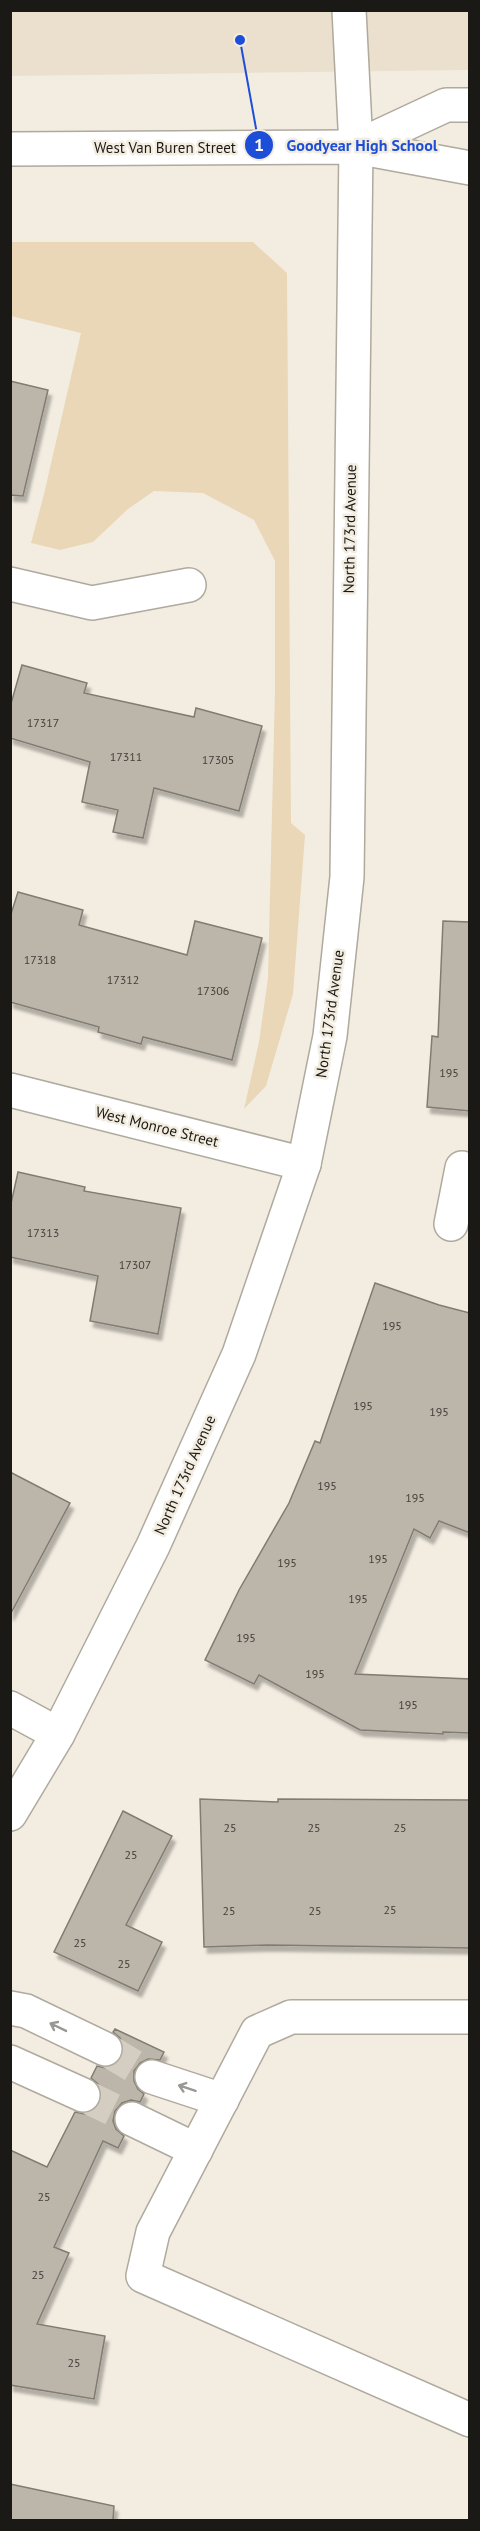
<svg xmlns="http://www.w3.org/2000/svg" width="480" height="2531" font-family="'PT Sans',sans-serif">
<defs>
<filter id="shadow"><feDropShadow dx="3.5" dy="6" stdDeviation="1.5" flood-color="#0004"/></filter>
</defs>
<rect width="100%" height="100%" fill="#f3ede1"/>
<path fill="#ebe0ce" d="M10 11H469V70L11 76Z"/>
<path fill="#ead7b7" d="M11 242H253L287 273 291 823 305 835 293 994 266 1086 244 1109 259 1042 268 978 275 690V561L254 520 203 493 154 491 128 509 93 542 60 550 31 543 44 494 81 333 11 316Z"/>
<g fill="#bbb5aa" stroke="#817c71" stroke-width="1.5" filter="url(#shadow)">
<path d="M10 381 48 390 23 496 10 495Z"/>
<path d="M22 665 87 683 84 693 194 717 196 708 262 726 239 811 154 788 143 838 113 832 118 810 82 802 90 762 10 738V707Z"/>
<path d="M18 892 83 910 79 925 187 955 195 921 262 938 232 1060 143 1037 141 1044 98 1032 99 1027 10 1002V917Z"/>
<path d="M443 921 470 922V1111L427 1107 432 1036 438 1037Z"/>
<path d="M18 1172 85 1187 84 1191 181 1208 158 1334 90 1321 98 1276 10 1257V1208Z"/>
<path d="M375 1283 439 1305 470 1313V1533L439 1521 430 1538 414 1529 355 1674 470 1679V1733L443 1732V1734L360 1730 259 1675 254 1684 205 1660 239 1590 289 1503 315 1441 320 1443Z"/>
<path d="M10 1472 70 1503 10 1615Z"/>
<path d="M200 1799 278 1802V1799L470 1800V1948L268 1945 204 1947Z"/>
<path d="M123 1811 172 1836 126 1925 162 1942 138 1991 54 1952Z"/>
<path d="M115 2029 164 2052 160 2060 148 2059 140 2063 134 2071V2081L138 2089 144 2094 140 2102 131 2100 122 2103 115 2111 113 2121 116 2129 124 2136 118 2148 103 2141 54 2247 69 2253 37 2324 105 2336 94 2399 10 2385V2150L47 2167 75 2112 85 2114 93 2111 100 2103 102 2093 98 2084 91 2078 97 2066 106 2068 115 2065 122 2057 124 2047 120 2038 113 2032Z"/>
<path d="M10 2484 114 2506 113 2520H10Z"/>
</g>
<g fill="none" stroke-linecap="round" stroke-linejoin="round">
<g stroke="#d3cdc2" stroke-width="33" stroke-dasharray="33 16" stroke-linecap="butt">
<path d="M105 2049 152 2077"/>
<path d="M83 2095 132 2119"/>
</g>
<defs>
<g id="minor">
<path d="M10 584 92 603 189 585"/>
<path d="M10 1090 304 1164"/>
<path d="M451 1224 462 1168"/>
<path d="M10 1708 58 1734"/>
<path d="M10 1814 58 1734 153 1546 239 1354 304 1164 330 1036 347 877 356 147 349 10"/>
<path d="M10 2008 26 2011 105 2049"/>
<path d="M470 2017H291L257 2032 153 2232 143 2276 470 2420"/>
<path d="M10 2062 83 2095"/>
<path d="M152 2077 222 2100"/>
<path d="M132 2119 196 2150"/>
</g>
<g id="major">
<path d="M356 147 446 105H470"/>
<path d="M10 149 356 147 470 168"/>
</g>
</defs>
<use href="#minor" stroke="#afa99e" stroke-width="36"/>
<use href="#major" stroke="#afa99e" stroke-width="36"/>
<use href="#minor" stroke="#fff" stroke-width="33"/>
<use href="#major" stroke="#fff" stroke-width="33"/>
</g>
<defs><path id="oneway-shaft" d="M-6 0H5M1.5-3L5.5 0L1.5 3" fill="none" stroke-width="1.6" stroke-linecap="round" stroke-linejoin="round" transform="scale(1.5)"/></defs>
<g stroke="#989896">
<use href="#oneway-shaft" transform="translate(58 2027) rotate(-154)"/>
<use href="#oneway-shaft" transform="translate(187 2088) rotate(-162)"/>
</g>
<g text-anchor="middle" stroke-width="5" stroke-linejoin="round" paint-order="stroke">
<g font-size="12" fill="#43403a">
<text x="43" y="727">17317</text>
<text x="126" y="761">17311</text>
<text x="218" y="764">17305</text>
<text x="40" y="964">17318</text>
<text x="123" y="984">17312</text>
<text x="213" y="995">17306</text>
<text x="449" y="1077">195</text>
<text x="43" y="1237">17313</text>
<text x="135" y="1269">17307</text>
<text x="392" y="1330">195</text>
<text x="363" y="1410">195</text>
<text x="439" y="1416">195</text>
<text x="327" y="1490">195</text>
<text x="415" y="1502">195</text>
<text x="378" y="1563">195</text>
<text x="287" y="1567">195</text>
<text x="358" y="1603">195</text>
<text x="246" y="1642">195</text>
<text x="315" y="1678">195</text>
<text x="408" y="1709">195</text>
<text x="230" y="1832">25</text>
<text x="314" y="1832">25</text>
<text x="400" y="1832">25</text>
<text x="131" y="1859">25</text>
<text x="390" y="1914">25</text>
<text x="229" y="1915">25</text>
<text x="315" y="1915">25</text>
<text x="80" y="1947">25</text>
<text x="124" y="1968">25</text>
<text x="44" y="2201">25</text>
<text x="38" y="2279">25</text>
<text x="74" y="2367">25</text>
</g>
<g font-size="15" fill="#1b1915" stroke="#f3ede1">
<text x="165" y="153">West Van Buren Street</text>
<text transform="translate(350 529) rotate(-89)" y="5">North 173rd Avenue</text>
<text transform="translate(330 1014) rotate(-82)" y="5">North 173rd Avenue</text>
<text transform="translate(157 1127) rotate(14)" y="5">West Monroe Street</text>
<text transform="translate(185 1475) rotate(-66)" y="5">North 173rd Avenue</text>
</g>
</g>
<path fill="none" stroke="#1d4ed8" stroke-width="2" d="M240 40L259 145"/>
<g fill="#1d4ed8" stroke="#f3ede1" stroke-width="2">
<circle cx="240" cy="40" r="6"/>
<circle cx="259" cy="145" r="15"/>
</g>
<g font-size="18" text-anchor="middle" font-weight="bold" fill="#fff">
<text x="259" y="151">1</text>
</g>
<g font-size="16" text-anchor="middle" font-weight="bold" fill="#1d4ed8" stroke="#f3ede1" stroke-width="5" stroke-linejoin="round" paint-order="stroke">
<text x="362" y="151">Goodyear High School</text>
</g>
<rect width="480" height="2531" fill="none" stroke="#1b1915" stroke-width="24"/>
</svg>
